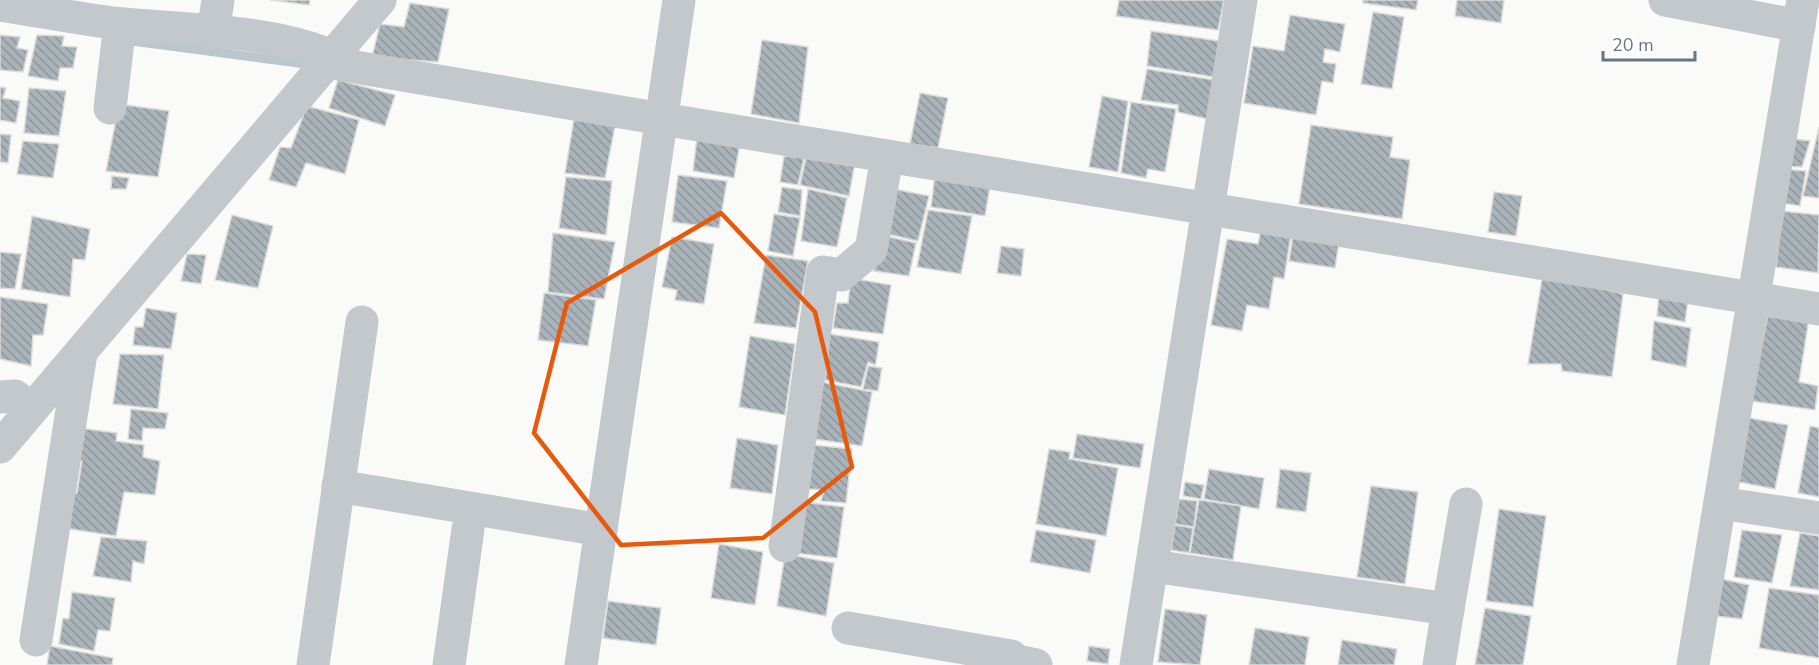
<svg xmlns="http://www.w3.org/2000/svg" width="1819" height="665" font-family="'Nunito Sans',sans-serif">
<defs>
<pattern id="building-back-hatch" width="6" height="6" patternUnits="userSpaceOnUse" patternTransform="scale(1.5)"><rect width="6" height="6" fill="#aab3b9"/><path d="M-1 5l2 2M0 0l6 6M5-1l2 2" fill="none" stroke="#8e969c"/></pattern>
</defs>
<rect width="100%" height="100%" fill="#fafaf8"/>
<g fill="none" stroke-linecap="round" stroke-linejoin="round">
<path stroke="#bbc7cb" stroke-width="9" d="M132 41 306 64"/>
</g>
<g fill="url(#building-back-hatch)" stroke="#dcdcda" stroke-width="1.5">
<path d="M270 0H310L309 5Z"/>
<path d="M1119 0H1224L1218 30 1116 16Z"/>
<path d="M1363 0H1418L1416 10 1363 3Z"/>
<path d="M1457 0H1504L1501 23 1455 16Z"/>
<path d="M410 3 449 9 438 62 372 57 380 24 404 27Z"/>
<path d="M1373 12 1404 17 1392 89 1361 84Z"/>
<path d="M1290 15 1345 24 1340 52 1325 49 1323 62 1336 64 1333 83 1322 81 1316 115 1244 103 1253 46 1284 51Z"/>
<path d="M1151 31 1219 41 1213 77 1147 66Z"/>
<path d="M0 35 20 37 17 48 28 50 23 72 0 70Z"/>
<path d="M37 35 64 36 62 46 77 47 73 68H60L58 81 28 76Z"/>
<path d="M762 40 808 47 799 123 751 114Z"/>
<path d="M1147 69 1215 80 1207 119 1178 112V105L1141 100Z"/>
<path d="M338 80 395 95 385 126 329 108Z"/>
<path d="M0 87 6 88 3 98 20 101 16 123 0 120Z"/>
<path d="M29 88 66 91 59 136 24 133Z"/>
<path d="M920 93 948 98 938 148 910 144Z"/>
<path d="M1102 96 1128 101 1118 172 1089 167Z"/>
<path d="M1131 102 1176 109 1165 172 1148 169 1146 178 1121 173Z"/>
<path d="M119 104 169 111 158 177 106 171Z"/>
<path d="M307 106 359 120 345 174 306 163 296 187 269 180 280 147 291 148Z"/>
<path d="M574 119 615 126 605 178 565 173Z"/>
<path d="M1311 125 1393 137 1390 157 1410 160 1402 219 1299 204Z"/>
<path d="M1819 127V198L1803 196Z"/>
<path d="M0 134 11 135 8 163 0 162Z"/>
<path d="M697 137 740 143 734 178 693 171Z"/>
<path d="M1787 138 1810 141 1802 167 1784 166Z"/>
<path d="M23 141 59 144 53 178 17 174Z"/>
<path d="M807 153 855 162 849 196 800 185Z"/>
<path d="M784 156 804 158 798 185 780 182Z"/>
<path d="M1782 169 1806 171 1800 206 1776 202Z"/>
<path d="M678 175 727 181 719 228 672 222Z"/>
<path d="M935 175 990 186 985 216 931 207Z"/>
<path d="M112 176 129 178 126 189H111Z"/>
<path d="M566 177 612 181 606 235 559 228Z"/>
<path d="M782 187 802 190 800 216 778 212Z"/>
<path d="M808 189 847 198 837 247 801 241Z"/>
<path d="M894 189 929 196 918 241 887 234Z"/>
<path d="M1494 192 1522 196 1516 236 1488 232Z"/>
<path d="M928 210 972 216 961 274 917 267Z"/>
<path d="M1782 211 1819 215 1818 273 1776 267Z"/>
<path d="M774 214 800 218 793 256 768 251Z"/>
<path d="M232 215 273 226 258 288 215 280Z"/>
<path d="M32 216 90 229 85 260 73 259 70 297 21 289Z"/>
<path d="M1261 229 1291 234 1284 279 1274 277 1269 309 1247 305 1242 331 1211 325 1227 239 1258 244Z"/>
<path d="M553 233 615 242 604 299 548 292Z"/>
<path d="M881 235 916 243 909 276 874 271Z"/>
<path d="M1293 235 1339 242 1335 268 1289 261Z"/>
<path d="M672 237 714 244 704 304 675 300 677 290 662 287Z"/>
<path d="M1001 246 1024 249 1021 276 997 273Z"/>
<path d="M0 252 21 254 15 289 0 288Z"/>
<path d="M187 254 206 255 201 284 181 281Z"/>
<path d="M766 255 808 261 796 328 754 323Z"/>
<path d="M1543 273 1623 294 1612 377 1562 371 1561 364H1528Z"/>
<path d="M851 278 891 285 883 334 833 328 837 303H848Z"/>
<path d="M544 293 596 300 588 346 538 340Z"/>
<path d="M1659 294 1688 299 1685 322 1657 316Z"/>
<path d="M0 297 48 304 43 335H33L31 366 0 359Z"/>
<path d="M146 308 177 313 171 349 133 345 135 327H143Z"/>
<path d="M1768 314 1809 318 1799 382 1818 386 1815 410 1751 401Z"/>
<path d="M1654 321 1691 328 1686 367 1651 360Z"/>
<path d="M830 334 879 342 876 362 875 365 868 362 861 387 825 380Z"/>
<path d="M750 336 795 344 785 415 739 407Z"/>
<path d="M120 354 164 355 158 409 113 404Z"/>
<path d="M868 366 882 368 878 391 863 389Z"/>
<path d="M822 382 872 392 862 446 814 439Z"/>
<path d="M131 409 168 413 165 429 143 428 142 441 128 439Z"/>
<path d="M1749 418 1788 425 1775 489 1739 482Z"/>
<path d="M1810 426 1819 428V497L1798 493Z"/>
<path d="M79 428 117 433 116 441 144 445 143 457 160 461 155 495 124 492 116 536 64 528 70 493H77L82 461 75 460Z"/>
<path d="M1077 434 1144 444 1140 468 1073 458Z"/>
<path d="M737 438 778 445 772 494 730 488Z"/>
<path d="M813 445 852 449 846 503 821 501 824 490 809 489Z"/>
<path d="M1049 449 1070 452 1069 459 1118 468 1106 536 1036 524Z"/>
<path d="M1209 469 1264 478 1259 509 1204 499Z"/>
<path d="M1280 469 1311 473 1306 512 1276 508Z"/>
<path d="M1185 482 1204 485 1201 499 1183 496Z"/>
<path d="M1371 486 1418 492 1405 584 1357 577Z"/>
<path d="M1179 499 1197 501 1194 527 1175 524Z"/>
<path d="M1199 500 1241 506 1233 560 1190 553Z"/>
<path d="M803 502 844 507 837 558 795 553Z"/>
<path d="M1499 509 1546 516 1533 607 1486 601Z"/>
<path d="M1175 525 1193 528 1189 553 1171 550Z"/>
<path d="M1036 530 1096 540 1090 573 1030 562Z"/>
<path d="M1742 530 1782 535 1772 583 1734 577Z"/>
<path d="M1800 533 1819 536V590L1790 586Z"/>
<path d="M101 537 147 541 144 564 133 561 131 582 93 576Z"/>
<path d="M719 544 763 552 755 605 711 598Z"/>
<path d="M785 554 834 563 826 616 777 606Z"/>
<path d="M1722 579 1749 585 1742 619 1715 616Z"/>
<path d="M1769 588 1819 595V658L1759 648Z"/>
<path d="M72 592 115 598 110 631 98 630 94 651 59 644 63 618 69 619Z"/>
<path d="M608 601 661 608 656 645 603 638Z"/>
<path d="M1485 608 1531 616 1523 665H1475Z"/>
<path d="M1165 609 1207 615 1200 665 1158 662Z"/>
<path d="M1255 628 1309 637 1305 665H1249Z"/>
<path d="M1342 640 1397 649 1394 665H1338Z"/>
<path d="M50 646 113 658 112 665H47Z"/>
<path d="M1089 646 1110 649 1108 664 1087 661Z"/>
</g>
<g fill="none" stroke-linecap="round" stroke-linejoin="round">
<g stroke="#c3c8cc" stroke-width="33">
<path d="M1665 0 1799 26"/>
<path d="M0 5C41 11 82 20 123 24 187 30 272 30 331 56"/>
<path d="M213 32 218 0"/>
<path d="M326 62 662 119 1819 309"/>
<path d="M110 108 120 24"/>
<path d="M0 397 15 396 32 409"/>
<path d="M0 447 380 0"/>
<path d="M338 486 601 530"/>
<path d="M1720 503 1819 518"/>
<path d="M785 546 823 272 841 275 871 250 887 157"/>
<path d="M1152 566 1448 609 1466 504"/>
<path d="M848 628 1011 656 1017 661 1036 665"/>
<path d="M36 640 81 353"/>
<path d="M313 665 362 322"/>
<path d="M449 665 468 529"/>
<path d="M581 665 679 0"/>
<path d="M1136 665 1241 0"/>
<path d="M1439 665 1448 609"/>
<path d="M1693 665 1803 0"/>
</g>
</g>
<path fill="none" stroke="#e8590c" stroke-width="4.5" stroke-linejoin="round" d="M721 213 815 312 852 467 763 538 621 545 534 433 567 303Z"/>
<path d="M1603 51v9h92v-9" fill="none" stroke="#657683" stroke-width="3"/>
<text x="1612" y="51" font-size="18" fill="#657683" stroke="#ffffff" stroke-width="4.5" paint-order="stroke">20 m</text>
</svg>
